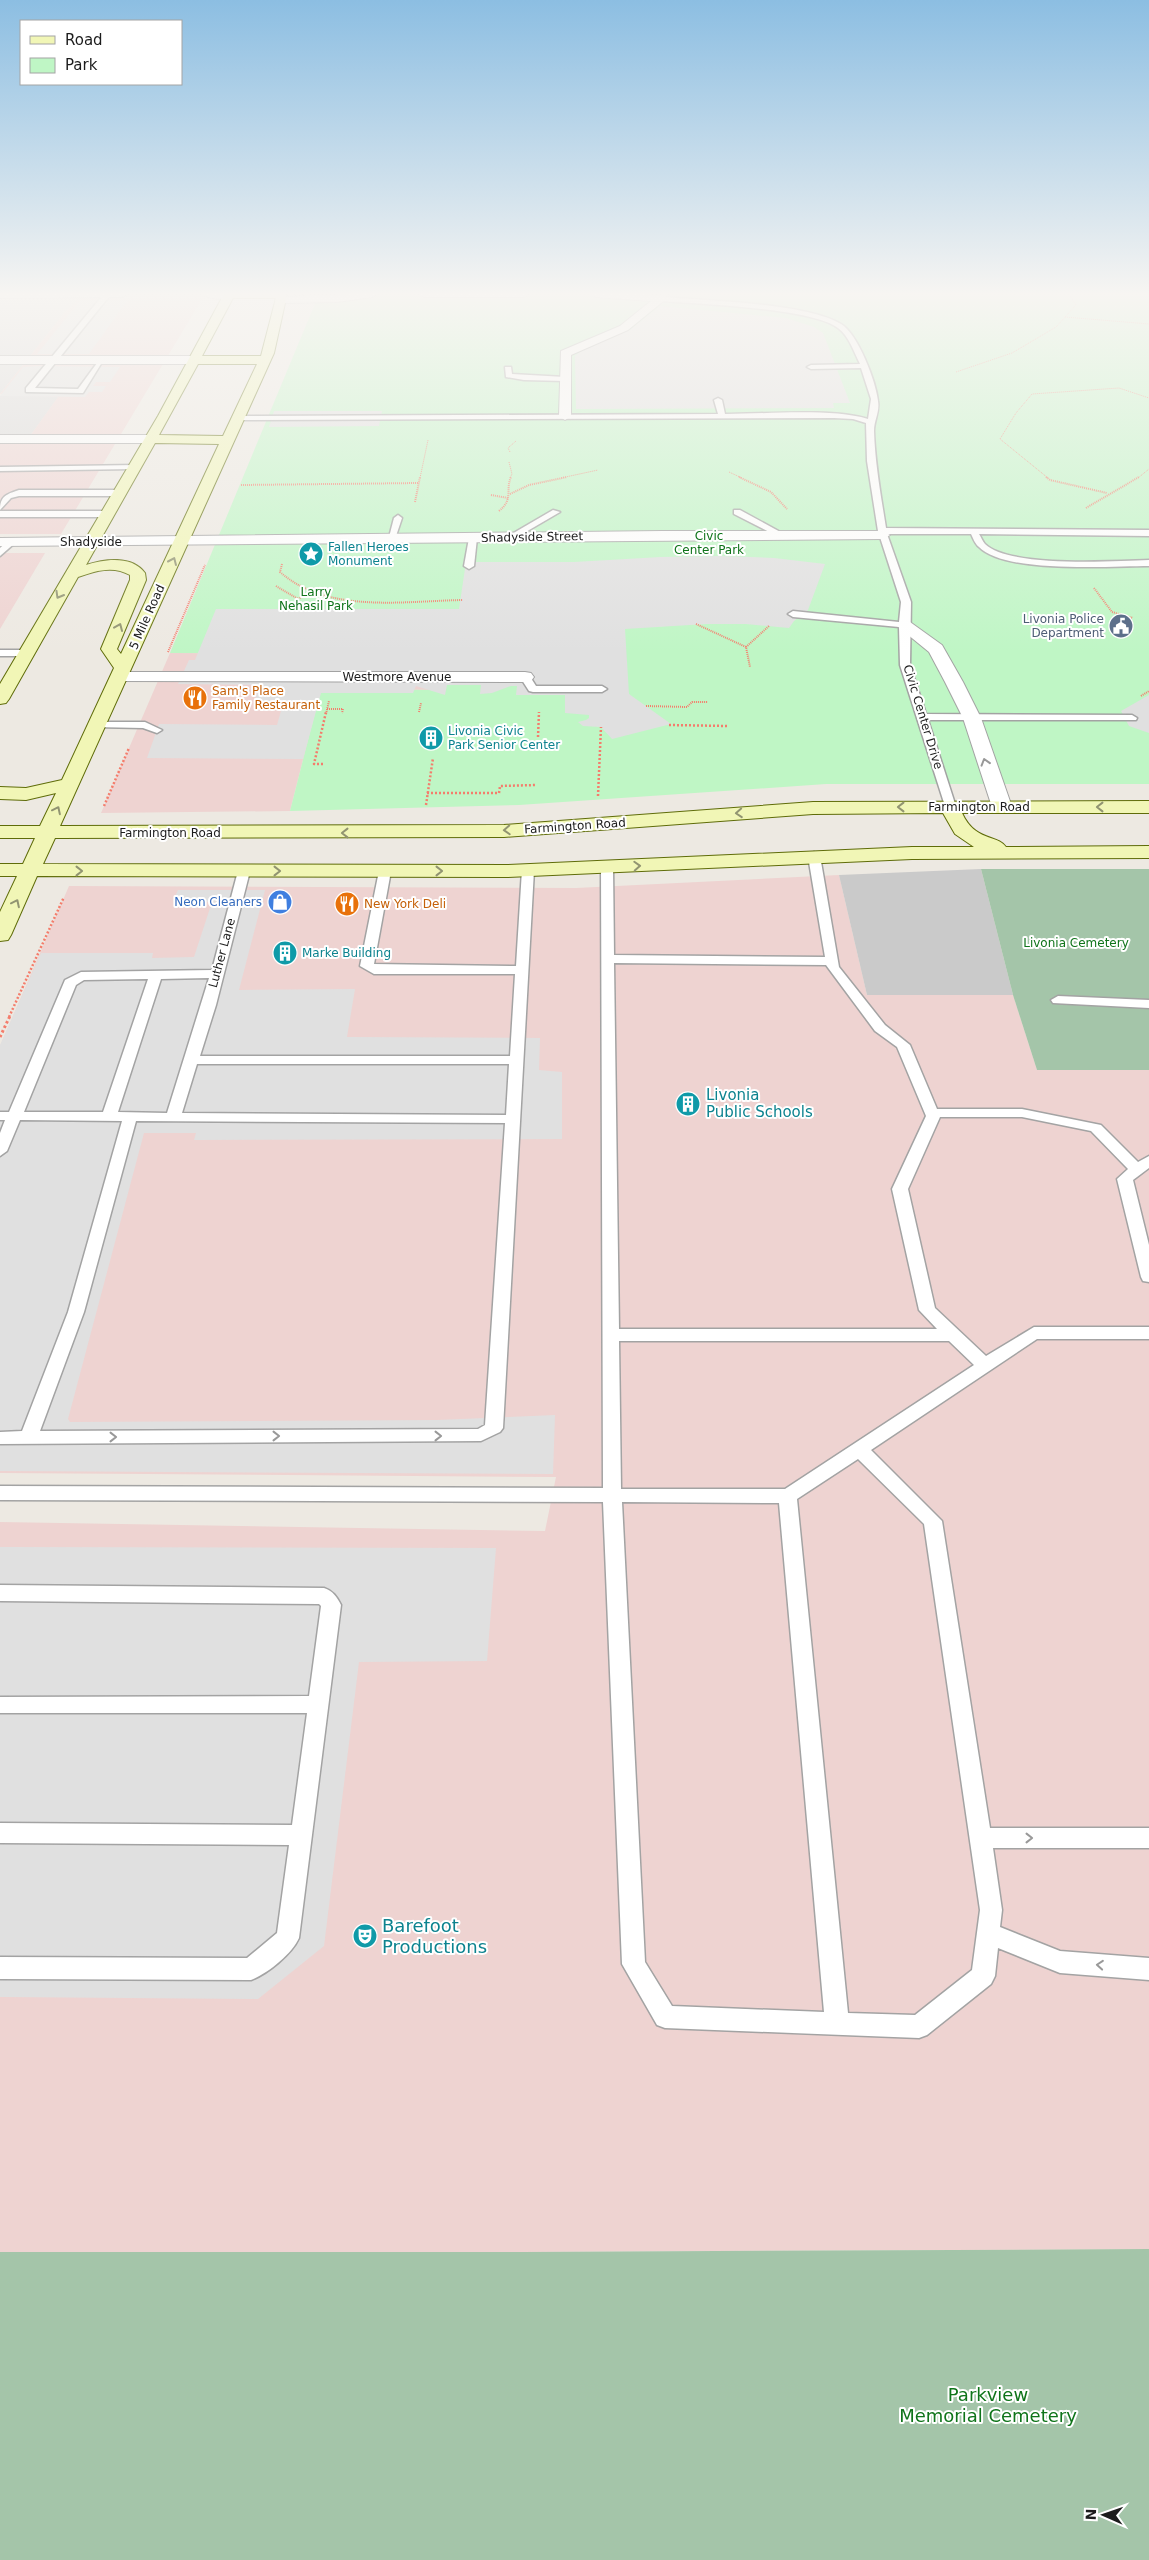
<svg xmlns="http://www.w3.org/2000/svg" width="1149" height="2560" font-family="'DejaVu Sans',sans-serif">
<rect width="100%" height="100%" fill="#ede9e2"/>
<g fill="#dad9d9">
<path d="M0 294H130L127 298H80L64 313 0 394Z"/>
<path d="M0 396H59L30 436H0Z"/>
</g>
<g fill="#eed3d1">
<path d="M130 294H205L61 534H0V436H30L58 397 0 394 64 313 80 297 127 298Z"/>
<path d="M0 553H45L0 629Z"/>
<path d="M170 653 447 654 441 690 321 689 290 811 101 813Z"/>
<path d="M839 875 867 995H1013L1037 1070H1149V2249L522 2252H0V1522L545 1531 556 1477 0 1473V1046L69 886 576 888Z"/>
</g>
<path fill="#cacaca" d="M981 869 1013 995H867L839 875Z"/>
<g fill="#a4c5a9">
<path d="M981 869H1149V1070H1037L1013 995Z"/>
<path d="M1149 2249V2560H0V2252H522Z"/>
</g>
<path fill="#bff6c5" d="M319 294H1149V784H826L519 805 290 811 321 689 441 690 447 654 170 653Z"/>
<g fill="#e0e0e0">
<path d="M80 301H127L89 354H37Z"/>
<path d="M660 306 786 318 814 327 823 333 850 403H833L834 408 576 409 575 356 585 348 630 330Z"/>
<path d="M23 367 39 366 120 367 110 382H96L93 386H106L102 392H89L85 397 0 396Z"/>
<path d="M274 411H382L379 426 269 427Z"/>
<path d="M721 556 774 558 825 564 808 610 794 621 789 628 746 624H706L625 629 629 694 671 724 612 739 601 727 583 726 578 722 586 720 589 718V715L565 713V695H516L517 686H511L492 693 480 694 481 685H447L445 695 416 686 413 693H321L303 759 147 758 159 724 277 725 283 704 254 703 260 685 178 684 189 660H195L216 609H459L466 562H574L661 557Z"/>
<path d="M1149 695V733L1129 726 1121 711Z"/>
<path d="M178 890H265L239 990 355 989 347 1037 540 1038 539 1070 562 1072V1139L194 1140 196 1133H144L68 1419 70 1422 437 1420 555 1415 553 1474 0 1471V1045L41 953H153L152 958 194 957 212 902 173 901Z"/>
<path d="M0 1547 496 1548 487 1661 359 1662 324 1946 258 1999 0 1997Z"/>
</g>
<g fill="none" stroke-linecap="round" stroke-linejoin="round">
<defs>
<g id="lane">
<path d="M104 294H111L35 388 78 389 100 359H104L83 393 26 392V388Z"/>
<path d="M661 294H667L665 297C709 301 806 303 841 324 858 334 876 382 878 401 880 412 874 420 874 431 875 464 881 496 886 528L1149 530V536L979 534C981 537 983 542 985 544 1010 568 1114 561 1149 560V566C1112 566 1005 574 979 547 975 544 973 538 971 534H887L911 602 910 665 926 714 1132 715 1137 718 1136 720H928L956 807 954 809H946L900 665 899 627 793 617 788 614 793 611 899 622 901 602 878 531 867 461 866 423 853 419 834 418 238 420 234 418 238 416 718 414 714 400 718 398 722 400 725 414C765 414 832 408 868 419L871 399 861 368 811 369 807 367 811 365 860 364C854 352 849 336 838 328 812 308 698 304 661 301L658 299Z"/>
<path d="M505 367H511L512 374 565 377 569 379 565 381 524 380 506 377Z"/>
<path d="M137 465V469H134L0 471V467Z"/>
<path d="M19 490H119L123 493 119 496H19L11 498 0 510C0 496 7 494 19 490Z"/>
<path d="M553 510 560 512 512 540 505 538Z"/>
<path d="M734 510H740L784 534 777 536 734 514Z"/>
<path d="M0 511H106L110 514 106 517H0Z"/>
<path d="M398 515 402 518 395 539 388 541 394 518Z"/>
<path d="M473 535 477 538 474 566 469 569 464 566 469 538Z"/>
<path d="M9 540 16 542 0 556V548Z"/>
<path d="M0 650H26L31 653 26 656H0Z"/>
<path d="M525 674 529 675 536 686H602L607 689 602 692H533L529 691 520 677Z"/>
<path d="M98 722H145L162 730 157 733 143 728 94 727V723Z"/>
<path d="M814 852 820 856 839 967 885 1025 910 1045 937 1109H1022L1096 1124 1101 1125 1138 1162 1149 1156V1168L1133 1180 1149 1245V1282L1143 1281 1141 1277 1117 1179 1128 1169 1091 1131 1022 1117H940L908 1189 935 1308 986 1356 1034 1327H1149V1339H1037L871 1450 942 1521 990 1828H1149V1848H993L1002 1910 1000 1927 1060 1951 1149 1958V1980L1060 1973 998 1948 995 1976 991 1984 927 2035 919 2038 665 2028 657 2025 622 1964 603 1502 0 1500V1486L603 1488 601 867 607 863 613 867 614 955 825 957 808 856ZM614 963 826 965 875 1031 897 1047 926 1116 892 1189 919 1310 937 1329H619ZM619 1341H949L974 1365 785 1489H621ZM858 1459 924 1524 980 1910 972 1970 915 2015 848 2013 797 1499ZM622 1502 779 1503 824 2012 672 2006 645 1962Z"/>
<path d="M528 866 534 870 503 1428 500 1432 481 1441 0 1444V1432L22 1431 68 1312 122 1121 20 1120 7 1151 0 1156V1133L5 1120H0V1112H9L65 980 81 972 212 970 238 871 244 867 250 871 216 1005 200 1056H510L515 974H374L360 966 379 871 385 867 391 871 374 964 516 966 522 870ZM209 978 167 1113 118 1112 161 979ZM148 979 103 1112H24L76 985 84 980ZM197 1064H509L506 1115 182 1113ZM136 1121 505 1123 485 1425 478 1429 40 1431 84 1312Z"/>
<path d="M1058 996 1149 1000V1008L1053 1003 1051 1000Z"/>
<path d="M0 1585 324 1588C333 1591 337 1597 341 1605L299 1938C292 1954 267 1974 251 1980L0 1979V1957L247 1958 277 1933 289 1845 0 1843V1823L292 1825 307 1713H0V1697L309 1696 321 1606 319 1604 0 1601Z"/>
</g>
<g id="street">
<path d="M0 294H127L122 297 0 298Z"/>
<path d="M201 294H235V295C229 301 208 299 201 294Z"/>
<path d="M346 294H377L372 297 337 302 280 303 275 300 280 297Z"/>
<path d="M419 294H529L524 297H424Z"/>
<path d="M591 294C606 294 657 290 666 299L628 330 571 355V416L565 420 559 416 561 351 620 326 651 301 596 297Z"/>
<path d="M0 356H196L202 360 196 364H0Z"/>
<path d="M0 435H150L157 439 150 443H0Z"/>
<path d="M662 531H883L890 535 883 539 0 546V538Z"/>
<path d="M904 620 910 622 942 645 963 682 981 718 1012 807 1009 811H995L992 807 963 718 945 682 929 652 896 625Z"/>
<path d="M120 672H525L531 673 534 677 531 681 525 682 114 681 111 677 114 673Z"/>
</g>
<path id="secondary" d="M224 294H287L274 353 60 826 504 825 813 802 1149 801V813H962C975 842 997 834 1006 847L1149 846V858L912 859 508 877 37 876 11 935 8 940 0 941V912L17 876H0V864H23L35 838H0V826H40L56 793 26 800 0 799V787L26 788 62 780 114 668 101 649 130 580V575C113 565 95 571 78 577L9 699 6 703 0 704V684L158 416ZM233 298H276L261 356H202ZM198 364H257L223 436 159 435ZM155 443 219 444 121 654 117 649 146 580 145 573C132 555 104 559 86 565ZM943 813 955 834 974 847H912L508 865 43 864 55 838 504 837 813 814Z"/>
</defs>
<use href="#lane" stroke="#a3a3a3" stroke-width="3"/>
<use href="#street" stroke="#a3a3a3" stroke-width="2"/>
<use href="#secondary" stroke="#5f6c09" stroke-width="2"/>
<g stroke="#f47d6c" stroke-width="1" stroke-dasharray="1 1" stroke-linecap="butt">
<path d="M1065 317 1149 324"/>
<path d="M956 372 1012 353 1056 327 1076 305 1069 294"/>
<path d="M510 452 508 448 516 441"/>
<path d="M509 462 512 474 510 478"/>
<path d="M729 472 742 478"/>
<path d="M420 478 428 440"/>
<path d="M561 478 598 470"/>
<path d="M1048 478 1000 439 1016 413 1032 394 1119 388 1149 398"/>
<path d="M1138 478 1149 469"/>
</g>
<g stroke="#f47d6c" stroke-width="2" stroke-dasharray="1 1" stroke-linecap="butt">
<path d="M739 477 771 492 787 509"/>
<path d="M1046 477 1050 480 1107 493"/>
<path d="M241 485 419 483"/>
<path d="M510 494 529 485 567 477"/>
<path d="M491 495 508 498"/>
<path d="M415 502 420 477"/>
<path d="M1086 508 1139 477"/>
<path d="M499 511C514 499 505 491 511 477"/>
<path d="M282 564 280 572C328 614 403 601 463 600"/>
<path d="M276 586 298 599"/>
<path d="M1094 588 1112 612 1133 618"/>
<path d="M296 609 298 599 310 593"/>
<path d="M696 624 746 647 750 667"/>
<path d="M746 647 769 626"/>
<path d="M168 652 205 565"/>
<path d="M1141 696 1149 691"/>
<path d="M646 706 687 707 692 702H708"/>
<path d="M327 709H343L342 713"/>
<path d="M419 712 421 703"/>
<path d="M326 714 329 701"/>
</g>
<g stroke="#f47d6c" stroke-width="2.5" stroke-dasharray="2 2" stroke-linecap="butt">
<path d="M669 725 728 726"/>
<path d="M538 737 539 712"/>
<path d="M323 764H314L326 712"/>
<path d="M427 793H499L500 786 536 785"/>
<path d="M598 796 601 727"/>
<path d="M426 805 433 758"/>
<path d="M104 806 129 748"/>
<path d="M9 1017 64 897"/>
</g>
<path stroke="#f47d6c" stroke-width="3" stroke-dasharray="2.5 2.5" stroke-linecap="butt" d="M0 1037 10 1016"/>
<use href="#lane" fill="#fff" fill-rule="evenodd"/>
<use href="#street" fill="#fff" fill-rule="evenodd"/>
<use href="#secondary" fill="#f1f6b6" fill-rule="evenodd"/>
</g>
<defs><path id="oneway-chevron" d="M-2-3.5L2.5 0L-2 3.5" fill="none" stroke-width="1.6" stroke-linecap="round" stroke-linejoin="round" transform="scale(1.25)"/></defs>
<g stroke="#919471">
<use href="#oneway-chevron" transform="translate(173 561) rotate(-66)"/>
<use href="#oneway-chevron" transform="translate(59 595) rotate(120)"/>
<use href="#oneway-chevron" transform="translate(119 627) rotate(-67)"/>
<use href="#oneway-chevron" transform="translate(901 807) rotate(-180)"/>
<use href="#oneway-chevron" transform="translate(1100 807) rotate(-180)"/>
<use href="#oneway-chevron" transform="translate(57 810) rotate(-64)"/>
<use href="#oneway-chevron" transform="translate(739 813) rotate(176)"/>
<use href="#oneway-chevron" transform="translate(507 830) rotate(177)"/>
<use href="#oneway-chevron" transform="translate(345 833) rotate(-180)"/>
<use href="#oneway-chevron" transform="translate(637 866) rotate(-3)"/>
<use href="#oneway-chevron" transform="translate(79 871)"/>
<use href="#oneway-chevron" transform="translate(277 871)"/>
<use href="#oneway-chevron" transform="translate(439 871)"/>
<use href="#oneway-chevron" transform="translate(16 903) rotate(-64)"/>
</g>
<g stroke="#999">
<use href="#oneway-chevron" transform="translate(985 762) rotate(-107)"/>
<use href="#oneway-chevron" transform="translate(276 1436)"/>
<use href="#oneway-chevron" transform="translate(438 1436)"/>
<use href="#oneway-chevron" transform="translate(113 1437)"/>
<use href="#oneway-chevron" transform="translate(1029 1838)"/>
<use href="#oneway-chevron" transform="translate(1100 1965) rotate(-175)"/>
</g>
<linearGradient id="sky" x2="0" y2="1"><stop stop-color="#8cbee2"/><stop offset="0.45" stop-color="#f7f5f2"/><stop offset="1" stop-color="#f7f5f2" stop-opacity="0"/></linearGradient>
<rect width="1149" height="653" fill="url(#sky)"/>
<defs>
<symbol id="sight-disc" viewBox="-11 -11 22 22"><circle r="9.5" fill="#0f9aa8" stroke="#fff"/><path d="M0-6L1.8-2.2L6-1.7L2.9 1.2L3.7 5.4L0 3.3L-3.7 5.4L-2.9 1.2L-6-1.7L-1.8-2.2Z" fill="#fff"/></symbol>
<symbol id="civic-disc" viewBox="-11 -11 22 22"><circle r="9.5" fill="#5c6f8a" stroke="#fff"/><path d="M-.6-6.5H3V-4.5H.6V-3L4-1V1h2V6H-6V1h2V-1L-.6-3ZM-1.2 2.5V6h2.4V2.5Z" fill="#fff"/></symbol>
<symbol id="restaurant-disc" viewBox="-11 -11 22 22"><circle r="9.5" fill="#e8710a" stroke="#fff"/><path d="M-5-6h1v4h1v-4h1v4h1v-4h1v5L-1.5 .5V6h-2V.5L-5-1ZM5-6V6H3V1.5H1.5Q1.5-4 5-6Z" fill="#fff"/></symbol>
<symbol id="building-disc" viewBox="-11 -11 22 22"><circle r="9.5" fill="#0f9aa8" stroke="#fff"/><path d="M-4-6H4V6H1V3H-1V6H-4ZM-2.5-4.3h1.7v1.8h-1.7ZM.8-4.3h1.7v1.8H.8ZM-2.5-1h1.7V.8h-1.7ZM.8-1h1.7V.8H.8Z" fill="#fff"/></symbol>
<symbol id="shop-disc" viewBox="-11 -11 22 22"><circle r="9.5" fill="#3f7fe0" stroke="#fff"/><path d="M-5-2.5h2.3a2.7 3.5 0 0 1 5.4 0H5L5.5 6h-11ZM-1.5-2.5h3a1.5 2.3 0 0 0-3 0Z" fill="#fff"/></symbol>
<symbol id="theatre-disc" viewBox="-11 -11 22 22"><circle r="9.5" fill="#0f9aa8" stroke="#fff"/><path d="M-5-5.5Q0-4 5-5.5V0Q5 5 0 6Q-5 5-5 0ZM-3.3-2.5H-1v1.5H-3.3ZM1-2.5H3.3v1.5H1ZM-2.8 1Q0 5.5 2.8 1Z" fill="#fff"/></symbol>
</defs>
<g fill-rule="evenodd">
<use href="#sight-disc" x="297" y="540" width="28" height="28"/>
<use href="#civic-disc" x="1107" y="612" width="28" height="28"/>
<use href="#restaurant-disc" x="181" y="684" width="28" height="28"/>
<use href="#building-disc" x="417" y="724" width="28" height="28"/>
<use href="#shop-disc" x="266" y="888" width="28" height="28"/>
<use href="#restaurant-disc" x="333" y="890" width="28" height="28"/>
<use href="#building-disc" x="271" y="939" width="28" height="28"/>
<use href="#building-disc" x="674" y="1090" width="28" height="28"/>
<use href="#theatre-disc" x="351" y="1922" width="28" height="28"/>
</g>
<g text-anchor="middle" stroke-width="4" stroke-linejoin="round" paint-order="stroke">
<g font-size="12" fill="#0f741a" stroke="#fff">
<text x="709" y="540">Civic<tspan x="709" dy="14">Center Park</tspan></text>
<text x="316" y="596">Larry<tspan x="316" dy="14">Nehasil Park</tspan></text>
<text x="1076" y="947">Livonia Cemetery</text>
</g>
<g font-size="12" fill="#1c1c1c" stroke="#fff">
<text transform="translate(532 537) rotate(-1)" y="4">Shadyside Street</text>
<text x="91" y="546">Shadyside</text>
<text transform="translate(147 617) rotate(-66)" y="4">5 Mile Road</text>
<text x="397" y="681">Westmore Avenue</text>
<text transform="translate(923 717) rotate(73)" y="4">Civic Center Drive</text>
<text x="979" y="811">Farmington Road</text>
<text transform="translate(575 826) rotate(-4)" y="4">Farmington Road</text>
<text x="170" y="837">Farmington Road</text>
<text transform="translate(222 953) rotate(-75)" y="4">Luther Lane</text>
</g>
<g font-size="12" fill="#0d838f" stroke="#fff" text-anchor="start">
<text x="328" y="551">Fallen Heroes<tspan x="328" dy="14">Monument</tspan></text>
<text x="448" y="735">Livonia Civic<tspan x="448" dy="14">Park Senior Center</tspan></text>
<text x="302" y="957">Marke Building</text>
</g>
<g font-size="12" fill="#4e5e75" stroke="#fff" text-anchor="end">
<text x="1104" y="623">Livonia Police<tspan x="1104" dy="14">Department</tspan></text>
</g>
<g font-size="12" fill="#c56008" stroke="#fff" text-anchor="start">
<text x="212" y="695">Sam's Place<tspan x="212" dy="14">Family Restaurant</tspan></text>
<text x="364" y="908">New York Deli</text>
</g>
<g font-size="12" fill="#366cbe" stroke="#fff" text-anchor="end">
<text x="262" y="906">Neon Cleaners</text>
</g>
<g font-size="15" fill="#0d838f" stroke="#fff" text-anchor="start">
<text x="706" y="1100">Livonia<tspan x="706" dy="17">Public Schools</tspan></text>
</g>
<g font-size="18" fill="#0d838f" stroke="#fff" text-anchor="start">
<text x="382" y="1932">Barefoot<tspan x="382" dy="21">Productions</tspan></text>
</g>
<g font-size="18" fill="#0f741a" stroke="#fff">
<text x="988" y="2401">Parkview<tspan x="988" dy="21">Memorial Cemetery</tspan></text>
</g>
</g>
<rect x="20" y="20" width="162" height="65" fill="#ffffff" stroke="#a4a4a4"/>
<rect x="30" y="36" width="25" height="8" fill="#f1f6b6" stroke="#a4a4a4"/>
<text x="65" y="45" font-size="15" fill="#1c1c1c">Road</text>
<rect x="30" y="58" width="25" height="15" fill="#bff6c5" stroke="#a4a4a4"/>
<text x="65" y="70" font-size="15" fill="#1c1c1c">Park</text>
<g transform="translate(1104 2515) rotate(272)" stroke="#ffffff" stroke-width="4" paint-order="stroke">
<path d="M0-4L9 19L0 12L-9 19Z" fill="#1c1c1c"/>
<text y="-8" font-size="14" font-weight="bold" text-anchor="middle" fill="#1c1c1c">N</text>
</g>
</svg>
